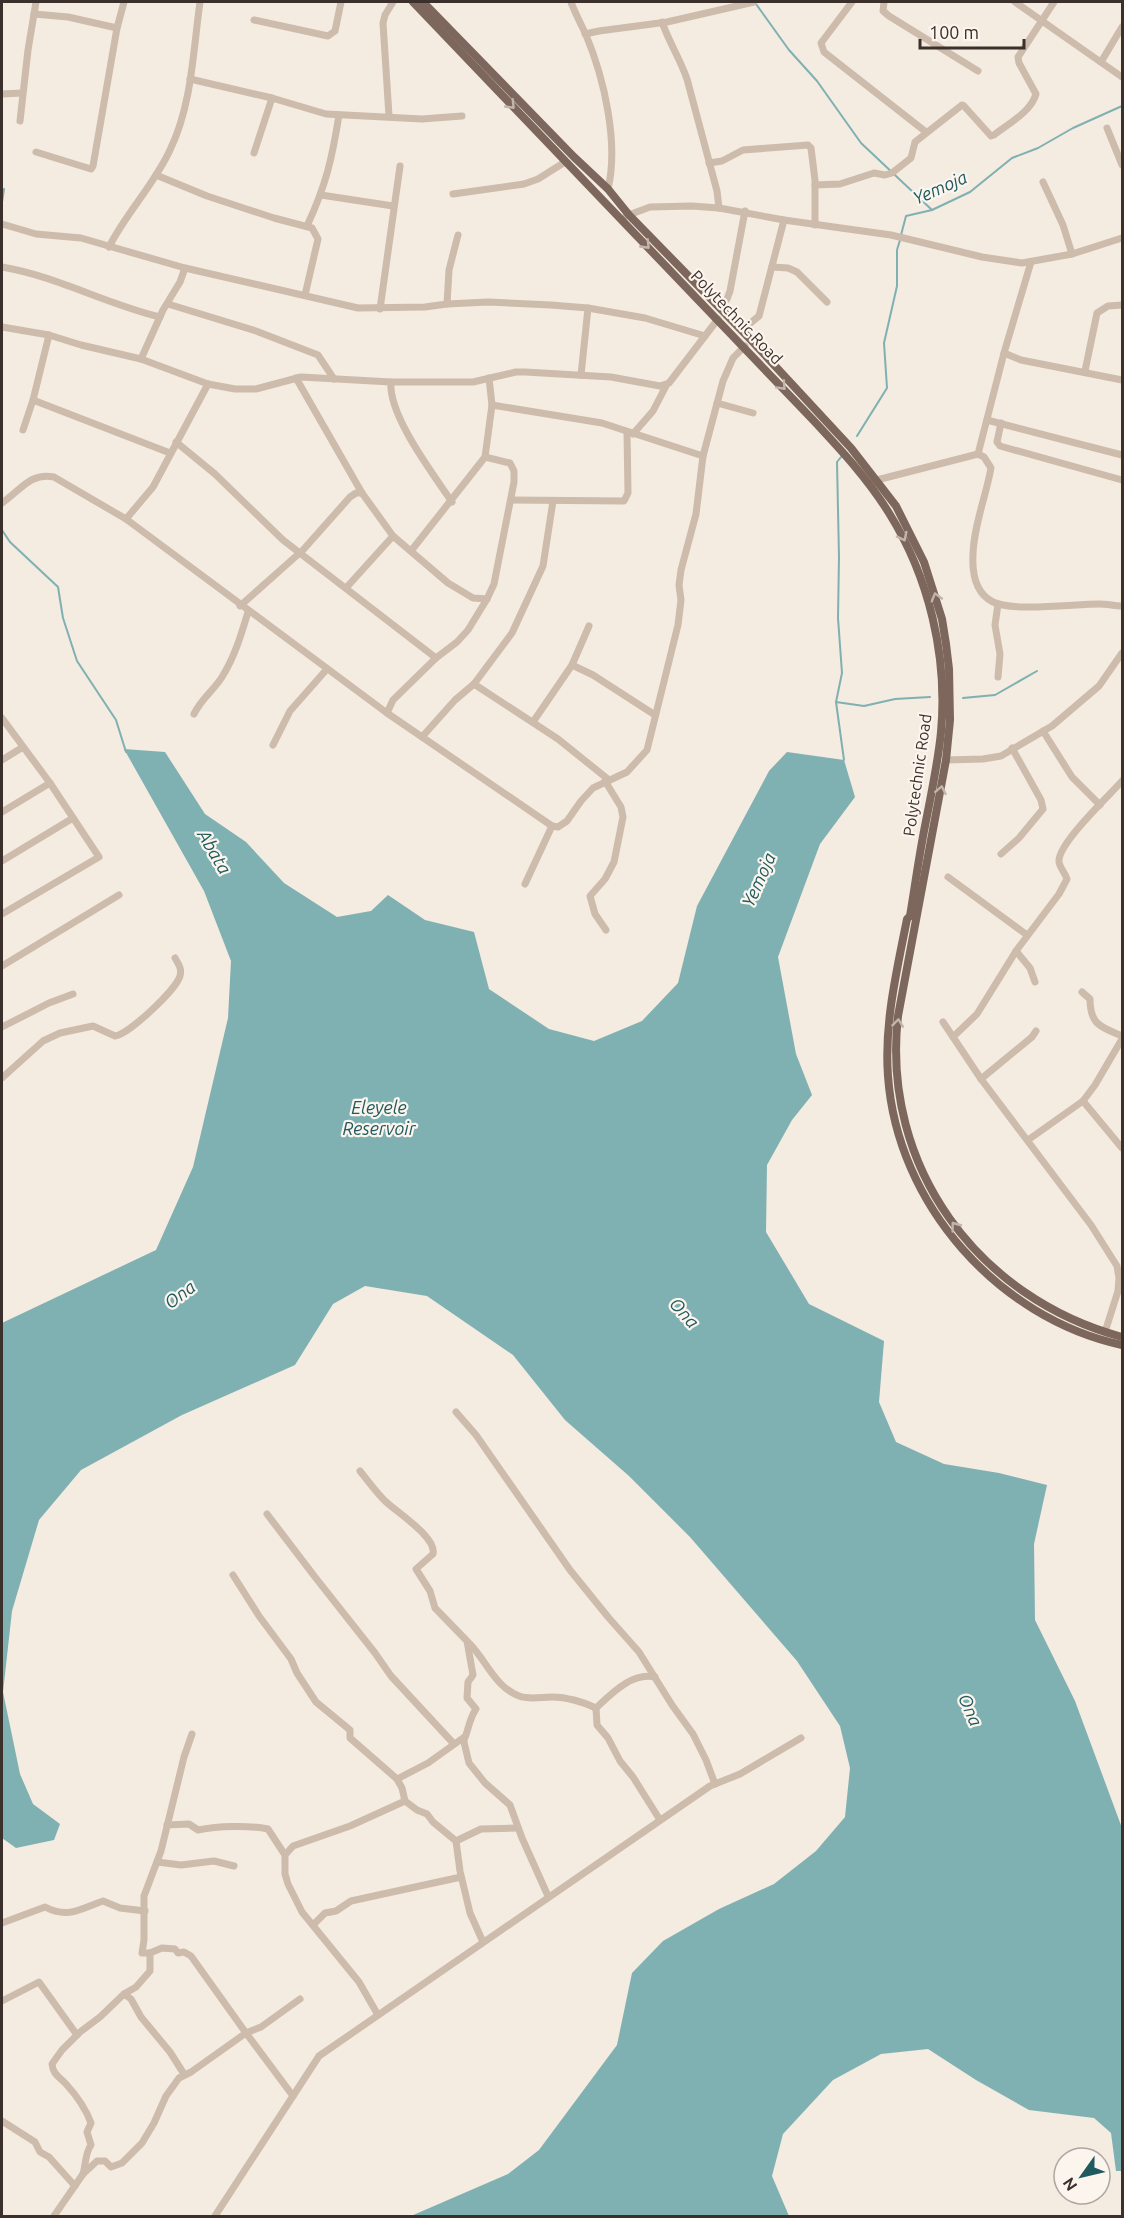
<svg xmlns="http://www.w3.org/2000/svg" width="1124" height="2218" font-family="Ubuntu,sans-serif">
<rect width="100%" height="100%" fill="#f4ebe1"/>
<path fill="#7fb0b2" d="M124 749 165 752 205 814 246 842 284 883 337 917 371 911 388 895 425 920 474 932 489 989 549 1029 594 1041 642 1021 678 983 697 906 769 771 787 752 844 760 855 797 820 844 778 957 796 1054 812 1095 792 1120 767 1165 766 1232 809 1304 884 1341 879 1402 896 1442 944 1464 999 1473 1047 1485 1034 1544 1035 1620 1075 1701 1122 1828V2171H1116L1111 2133 1094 2118 1029 2110 976 2080 928 2049 881 2054 833 2080 783 2134 772 2176 789 2216H405H411L508 2174 539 2150 617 2045 632 1973 663 1941 719 1909 774 1884 816 1851 845 1817 850 1768 840 1726 797 1661 690 1537 629 1476 565 1420 513 1355 427 1296 365 1286 333 1304 295 1365 182 1415 81 1470 39 1520 12 1611 3 1692 20 1774 33 1804 60 1824 54 1840 16 1848 2 1838V1323L156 1250 193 1167 228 1018 231 961 204 891Z"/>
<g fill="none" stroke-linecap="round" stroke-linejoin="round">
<g stroke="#7fb0b2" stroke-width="2">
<path d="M756 4 789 50 817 81 861 143 932 210"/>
<path d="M2 202 4 189"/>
<path d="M901 235 906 216 932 210 970 192 1012 158 1038 148 1073 128 1122 106"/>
<path d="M857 436 887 388 884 343 897 286V250L900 240"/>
<path d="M841 457 837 462 839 557 838 618 842 673 836 702 844 760"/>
<path d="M2 530 10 542 58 587 63 618 77 661 116 720 126 752"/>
<path d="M963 698 995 695 1037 671"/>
<path d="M836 702 864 706 895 699 930 697"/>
</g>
<g stroke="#cdbbac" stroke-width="7">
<path d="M571 2C575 13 581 24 586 35 604 78 619 143 608 189"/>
<path d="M852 2 821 43 824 52 926 132"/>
<path d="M884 2 883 11 889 16 978 71"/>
<path d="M1015 2 1122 77"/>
<path d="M34 14 68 17 117 28"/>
<path d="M254 20 328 36 335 31 341 2"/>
<path d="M662 22C669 42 680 59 687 79L717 191 719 208"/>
<path d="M585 34 599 31 667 22 754 2"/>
<path d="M1101 62 1122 27"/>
<path d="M190 79 272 98 326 114 422 119 462 116"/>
<path d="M2 94 22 93"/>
<path d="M389 116 383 23 385 15 393 2"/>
<path d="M20 121 28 50 36 2"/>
<path d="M1107 128 1122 165"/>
<path d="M36 152 91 169 93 166 117 28 124 2"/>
<path d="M254 153 272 98"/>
<path d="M709 163 722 161 743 150 808 145 811 148 815 180V225"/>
<path d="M156 175 207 196 274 218 312 228 318 239 305 295"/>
<path d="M1043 182 1063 225 1072 254"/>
<path d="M815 185 840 184 874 173 885 175 892 173 911 158 915 142 962 105 964 106 991 136 994 135C1008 124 1031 112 1036 94L1019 63 1018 57 1054 2"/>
<path d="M453 194 524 184 538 179 565 162"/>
<path d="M321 195 393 206"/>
<path d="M626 216 650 207 692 206 719 208 784 220 891 235 982 257 1022 263 1072 254 1122 238"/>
<path d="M2 224 36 234 81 238 185 268 358 308 425 307 447 304 488 302 551 305 588 308 645 318 705 336"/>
<path d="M307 226C326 185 332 159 339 115"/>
<path d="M109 247C126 213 154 185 170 150 192 105 193 51 200 2"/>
<path d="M1031 262 1004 353 978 454 984 457 991 468C986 496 974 525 973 554 972 572 975 593 993 602 1013 612 1074 604 1099 604 1107 604 1115 606 1122 606"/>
<path d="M2 267C56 276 106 304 160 317"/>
<path d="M772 267 788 268 797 272 827 302"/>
<path d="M168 304 256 331 318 355 334 379"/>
<path d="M447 304 449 270 458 235"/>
<path d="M720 307 727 299 730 291 745 211"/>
<path d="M380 309 400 166"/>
<path d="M2 327 49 335 81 345 141 359 208 384 235 389H256L301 377 391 382H473L516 372H525L611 377 660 386 669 383 718 319"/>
<path d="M742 330 759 316 784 220"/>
<path d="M1004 353 1021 360 1122 380"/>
<path d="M141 359 163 310 180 282 185 268"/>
<path d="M1085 371 1097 313 1108 306 1122 305"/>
<path d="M581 375 588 308"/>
<path d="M296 378 362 493 393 536 448 583 473 598 487 599"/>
<path d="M391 382C388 415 433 474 452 502"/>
<path d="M33 400 170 453"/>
<path d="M717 403 753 413"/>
<path d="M492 405 602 423 703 456"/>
<path d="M987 420 1122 455"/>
<path d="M1001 423 997 442 1000 446 1122 480"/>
<path d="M23 430 33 400 49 335"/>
<path d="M633 434 653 411 666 386"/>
<path d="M176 442 215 474 283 540 436 658"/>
<path d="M873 481 978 454"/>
<path d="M511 500 624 501 628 493 627 432"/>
<path d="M2 503C20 491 30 472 54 477L126 519 387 713 552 826 558 827 567 821 581 801 593 788 627 772 647 750 678 625 681 600 679 585 681 570 696 514 703 456 723 381 733 358 745 346"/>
<path d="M126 519 153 487 208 384"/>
<path d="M411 551 485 457 492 405 489 378"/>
<path d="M346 588 393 536"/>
<path d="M240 606 303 550 350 497 356 493H362"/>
<path d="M572 665 593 675 655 715"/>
<path d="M998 677 1000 654 995 625 998 604"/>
<path d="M474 684 558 739 609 780"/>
<path d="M387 713 393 700 436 658 457 642 468 630 487 599 494 584 514 482V471L510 463 485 457"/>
<path d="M194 714C201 699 214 690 222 677 235 656 241 635 248 612"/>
<path d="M2 718 50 783 99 857 2 914"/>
<path d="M533 722 572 665 589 626"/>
<path d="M1043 731 1072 777 1100 805"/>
<path d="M422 737 455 700 474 684 512 633 543 566 553 501"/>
<path d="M273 745 290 711 327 669"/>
<path d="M2 760 23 747"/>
<path d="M946 760 983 759 1001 756 1052 726 1099 686 1122 653"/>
<path d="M605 781 621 807 623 817 614 862 605 879 590 896 595 914 606 930"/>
<path d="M2 812 50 783"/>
<path d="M1001 854 1019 838 1043 809 1041 800 1012 748"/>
<path d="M2 861 73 818"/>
<path d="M948 877 1027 935"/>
<path d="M525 884 552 826"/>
<path d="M1016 951 1030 968 1035 982"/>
<path d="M2 966 119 895"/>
<path d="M1082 992 1090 999C1090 1025 1101 1027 1122 1036"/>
<path d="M943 1022 953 1037"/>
<path d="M2 1027 49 1003 73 994"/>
<path d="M2 1078 43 1041 60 1033 93 1026 115 1036C129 1034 176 990 180 976 182 969 179 965 175 958"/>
<path d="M981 1079 1032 1037 1036 1031"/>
<path d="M1083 1101 1122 1148"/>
<path d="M1028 1140 1083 1101 1095 1085 1122 1039"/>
<path d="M1105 1332 1118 1291 1119 1278 1117 1266 1091 1225 981 1079 953 1037 977 1014 1016 951 1059 894 1067 879C1065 873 1060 868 1059 862 1057 844 1110 795 1122 781"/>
<path d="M456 1412 476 1435 570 1570 608 1617 639 1652 672 1705 693 1734 706 1760 715 1784"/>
<path d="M360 1471C367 1480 376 1492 384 1500 396 1512 437 1537 433 1554L416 1569 430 1591 435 1608 467 1641 473 1675 468 1682 467 1698 476 1709C469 1719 469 1729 464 1740"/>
<path d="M267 1514 315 1577 375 1653 391 1676 454 1744"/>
<path d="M233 1575 259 1616 291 1659 297 1673 316 1702 350 1730V1738L397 1779"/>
<path d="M469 1643C486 1660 495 1687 519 1696 529 1700 541 1697 552 1697 566 1697 584 1702 596 1708"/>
<path d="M655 1677C632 1672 612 1693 596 1708L597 1725 608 1738 620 1761 633 1777 660 1820"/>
<path d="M167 1825 189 1824 198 1830C218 1826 248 1825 268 1829L285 1855"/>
<path d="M456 1841 481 1829 518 1828"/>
<path d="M157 1862 181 1865 214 1861 234 1866"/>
<path d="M2 1923 45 1907C68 1919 80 1909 103 1901L120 1908 145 1911"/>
<path d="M313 1925 325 1913 336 1911 351 1901 461 1877"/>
<path d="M483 1942 470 1913 460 1871 456 1841 433 1822 427 1814 417 1810 405 1801 402 1788 397 1779 428 1763 463 1738 469 1763 485 1783 510 1805 522 1838 548 1896"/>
<path d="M150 1953H142L144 1940V1896L161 1851 184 1757 192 1734"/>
<path d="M124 1994 131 1999 141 2017 170 2052 184 2074"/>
<path d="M2 2001 39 1982 77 2035"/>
<path d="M378 2015 359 1982 302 1912 288 1884 285 1874V1855L293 1846 350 1826 405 1801"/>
<path d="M2 2121 35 2142 40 2152 49 2157 75 2186"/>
<path d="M83 2174C86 2164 85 2153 91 2145L87 2132 91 2123C86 2109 76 2095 66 2084 60 2077 53 2075 52 2064L62 2050 80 2032 100 2017 124 1994 136 1987 150 1971V1953L162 1948 175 1949 178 1953 184 1952 191 1956 246 2033 293 2096"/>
<path d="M54 2216 83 2174 97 2161H105L111 2167 122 2163 142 2143 154 2123 166 2096 179 2078 191 2072 246 2033 261 2027 300 1999"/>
<path d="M215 2216 319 2056 710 1786 740 1774 801 1738"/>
</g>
<g stroke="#7d675c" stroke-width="8">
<path d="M413 2 814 421C841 450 868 479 889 513 929 577 948 656 941 732 938 763 931 795 925 826 919 856 915 886 910 916L907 919C897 970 884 1023 888 1076 897 1204 998 1318 1122 1345"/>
<path d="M423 2 574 157 608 189 629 215 752 341 851 448 896 506 924 562 942 619 946 644 949 669 950 720 946 760 898 1016C881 1167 978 1298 1122 1337"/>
</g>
</g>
<defs><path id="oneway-chevron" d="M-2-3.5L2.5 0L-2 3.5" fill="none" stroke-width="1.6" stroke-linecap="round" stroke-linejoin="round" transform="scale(1.5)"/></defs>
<g stroke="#c2b5ac">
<use href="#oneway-chevron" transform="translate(511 105) rotate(46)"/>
<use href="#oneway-chevron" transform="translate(646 245) rotate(46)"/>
<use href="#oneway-chevron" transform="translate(782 386) rotate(47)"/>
<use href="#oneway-chevron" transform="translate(903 537) rotate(63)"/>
<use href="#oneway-chevron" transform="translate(936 597) rotate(-106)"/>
<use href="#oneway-chevron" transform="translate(941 790) rotate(-79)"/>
<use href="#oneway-chevron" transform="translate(898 1023) rotate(-83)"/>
<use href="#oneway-chevron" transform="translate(955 1226) rotate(-127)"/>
</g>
<g text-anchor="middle" stroke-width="4.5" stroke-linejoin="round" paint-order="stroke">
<g font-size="16" fill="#3b302b" stroke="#fbf5ee">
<text transform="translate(737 317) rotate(46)" y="6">Polytechnic Road</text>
<text transform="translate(917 775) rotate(-82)" y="6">Polytechnic Road</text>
</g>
<g font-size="18" font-style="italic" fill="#1f5a5e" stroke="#fbf5ee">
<text transform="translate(940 188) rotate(-24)" y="6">Yemoja</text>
<text transform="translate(214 852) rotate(60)" y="6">Abata</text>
<text transform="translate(759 880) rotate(-66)" y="6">Yemoja</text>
<text x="379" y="1114">Eleyele<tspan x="379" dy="21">Reservoir</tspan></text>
<text transform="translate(180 1295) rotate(-37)" y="6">Ona</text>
<text transform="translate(684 1313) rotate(48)" y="6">Ona</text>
<text transform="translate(970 1710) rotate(66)" y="6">Ona</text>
</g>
</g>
<rect width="1124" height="2218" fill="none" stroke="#3b302b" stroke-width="6"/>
<g transform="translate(1082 2176) rotate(236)"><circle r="28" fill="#fbf5ee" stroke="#aea6a0" stroke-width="1.5"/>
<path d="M0-4.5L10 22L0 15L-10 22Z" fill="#1f5a5e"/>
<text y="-9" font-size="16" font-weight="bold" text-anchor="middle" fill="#3b302b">N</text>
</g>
<path d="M920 39v9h104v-9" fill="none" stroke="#3b302b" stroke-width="3"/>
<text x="929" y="39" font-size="18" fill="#3b302b" stroke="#fbf5ee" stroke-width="4.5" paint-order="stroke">100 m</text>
</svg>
